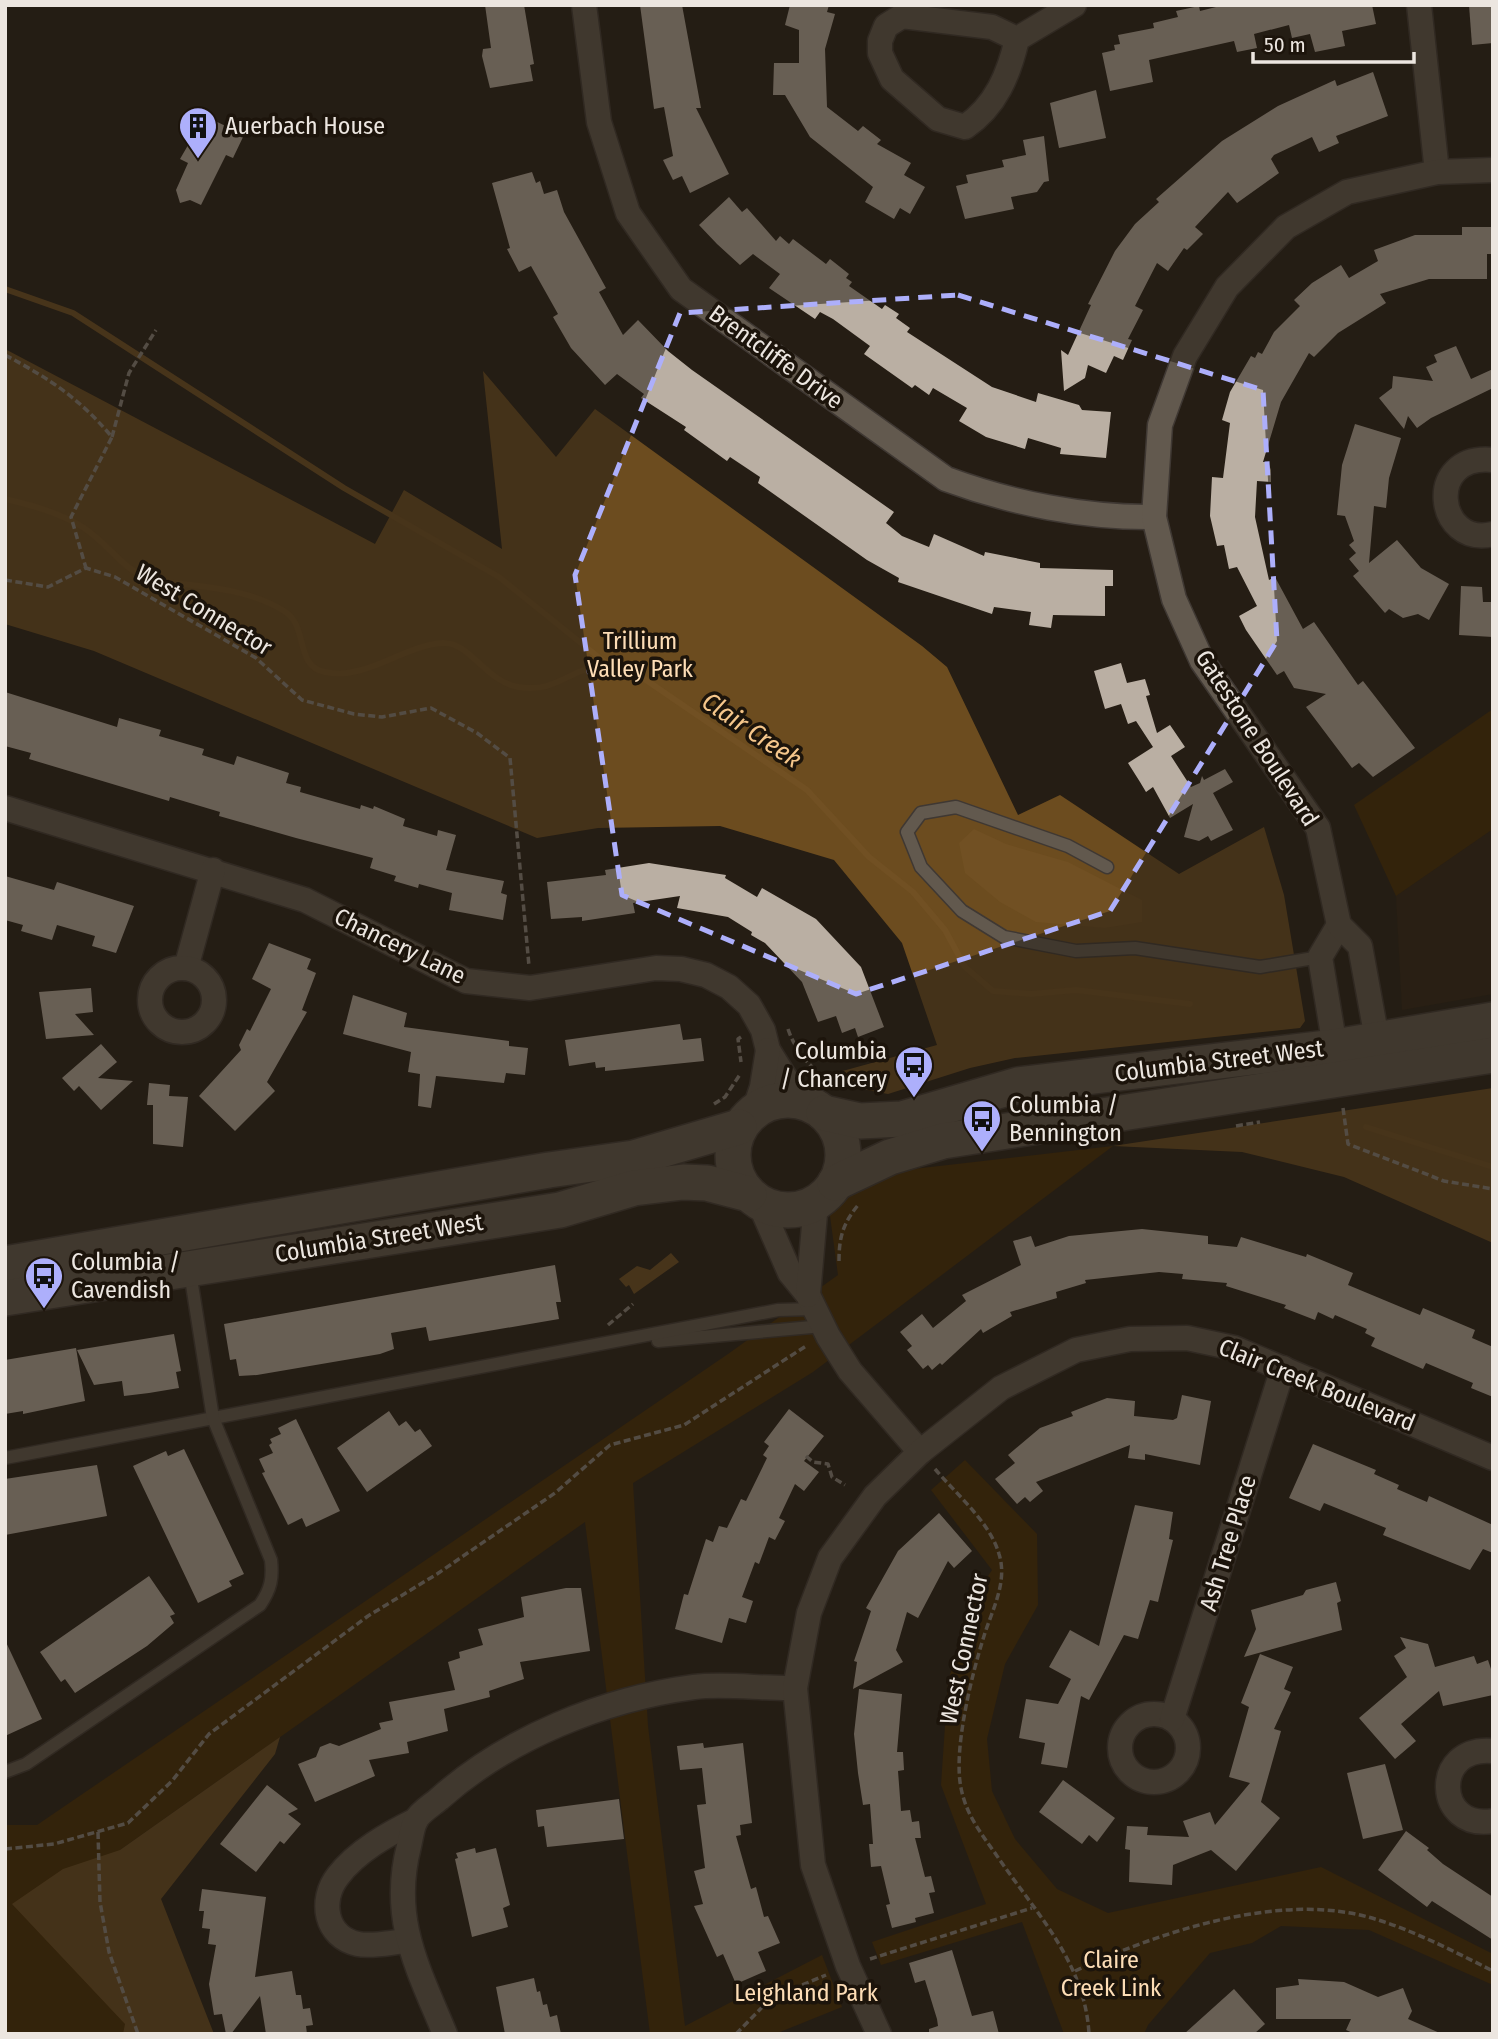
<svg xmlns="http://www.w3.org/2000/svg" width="1498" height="2039" font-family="'Fira Sans Condensed',sans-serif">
<rect width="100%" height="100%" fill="#251d14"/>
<path fill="#2f2314" d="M1493 829V994L1402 1010 1396 896Z"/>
<g fill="#452a01">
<path d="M1493 709V829L1396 896 1354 805Z"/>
<path d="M1113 1146 813 1372 633 1483 648 1726 685 2026 822 1955 842 2007 775 2034H650L585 1522 120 1850 190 2034H5V1825H37L728 1354 838 1275 828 1201 852 1176Z"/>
<path d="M965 1460 1037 1534 1038 1605 1005 1664 987 1739 992 1791 1015 1839 1057 1889 1108 1913 1321 1867 1493 1954V1985L1369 1930 1281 1926 1252 1943 1210 1953 1148 2025 1144 2034H1064L1022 1922 881 1965 872 1942 986 1904 941 1785 948 1682 970 1603 992 1570 931 1490Z"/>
</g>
<g fill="#6c4c1f">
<path d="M5 349 375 544 404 490 502 549 483 371 556 457 595 409 922 646 947 667 1018 815 1060 795 1179 874 1264 827 1284 895 1305 1021 1300 1028 1015 1058 970 1068 888 1094 857 1088 839 1072 937 1045 902 943 834 860 720 826 598 828 537 838 94 651 5 624Z"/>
<path d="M1493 1088V1243L1344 1177 1242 1152 1113 1146Z"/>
<path d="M280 1737 275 1754 161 1899 214 2034H123L125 2024 12 1904 63 1869 120 1850Z"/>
</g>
<g fill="#715023">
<path d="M974 829 1006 844 1068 862 1142 900V922L1105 928 1036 922 1000 902 965 873 959 843Z"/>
<path d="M671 1253 679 1262 634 1294 629 1285 626 1287 619 1279 637 1266 650 1270Z"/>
</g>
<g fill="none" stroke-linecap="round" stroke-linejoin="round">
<g stroke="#715023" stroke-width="6">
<path d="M5 289 73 313 344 488 499 577 607 664"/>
<path d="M5 499C32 505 61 513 84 528 107 543 121 567 146 578 156 583 171 582 183 584 218 588 253 592 284 611 309 626 294 666 325 672 366 681 404 645 443 643 470 642 485 681 518 687 571 696 576 645 643 678L807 790 869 857 913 892 945 930 965 967 993 991 1031 994 1076 990 1190 1004"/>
<path d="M1366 1127 1493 1167"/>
</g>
</g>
<g fill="#baafa3">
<path d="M485 5H524L534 64 530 65 533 81 490 88 482 56 483 49 491 48Z"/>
<path d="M640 5H682L701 108H696L729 174 690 193 682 176 673 180 663 160 673 156 664 107 654 109Z"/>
<path d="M790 5H829L827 12 835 14 825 49 827 107 858 131 863 126 881 140 877 144 911 163 904 175 925 187 910 214 900 208 894 219 865 202 873 187 810 137 785 95H773L774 63H799V30L785 25Z"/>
<path d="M1224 5H1372L1376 24 1342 31 1345 46 1315 52 1310 34 1292 38 1289 25 1254 34 1257 48 1237 52 1234 41 1149 60 1153 82 1110 91 1102 53 1115 50 1114 45 1120 44 1118 35 1154 28 1153 23 1178 17 1176 11 1199 6 1200 11Z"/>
<path d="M1469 5H1493V43L1472 45Z"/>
<path d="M1373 72 1388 116 1336 136 1339 143 1319 152 1312 137 1274 155 1271 159 1279 173 1237 203 1228 192 1195 227 1203 234 1187 250 1184 248 1168 271 1157 263 1135 306 1143 310 1128 339 1132 340 1123 360 1114 356 1106 373 1088 365 1085 378 1064 391 1061 350 1068 355 1091 305 1088 304 1115 251 1135 224 1159 202 1156 199 1222 141 1278 106 1335 80 1337 86Z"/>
<path d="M1096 90 1106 138 1059 148 1050 103Z"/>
<path d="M205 116 244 135 233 158 226 155 201 205 190 200 180 203 176 190 188 163 180 159Z"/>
<path d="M1044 136 1049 181 1044 182 1037 192 1011 197 1014 209 965 219 956 186 968 183 966 175 1004 167 1002 160 1026 155 1023 140Z"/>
<path d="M532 172 536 183 540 181 544 194 557 190 564 212 606 288 599 292 623 335 638 320 668 351 692 370 894 512 886 523 902 536 929 547 934 534 984 556 985 552 1040 563V568L1113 570V586H1105V616L1053 615 1051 628 1029 625 1031 612 994 607 992 614 898 582 899 578 867 560 758 483 760 477 730 457 727 461 684 430 686 427 641 398 644 394 617 374 605 385 571 348 553 317 558 314 531 266 519 272 507 249 510 248 492 183Z"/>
<path d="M729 197 742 212 747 208 776 241 780 236 789 244 793 239 826 264 830 259 849 274 846 278 852 282 849 286 882 309 885 305 899 314 896 318 910 328 907 332 992 387 1036 402 1038 393 1079 405 1082 410 1111 412 1106 458 1060 454 1061 448 1028 438 1025 449 986 437 959 421 967 408 933 388 929 395 915 385 912 388 864 354 870 346 833 319 820 312 815 319 769 288 780 274 753 254 740 265 717 244 699 225Z"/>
<path d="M1462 227H1493V254H1487V279H1429L1380 294 1386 303 1338 333 1314 357 1309 353 1281 402 1263 462H1268L1271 470V482L1257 481 1255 517 1269 580 1275 577 1303 629 1314 622 1358 685 1363 681 1415 748 1373 777 1359 763 1352 768 1306 707 1326 694 1294 688 1284 671 1277 675 1246 630 1239 616 1257 606 1237 567 1229 569 1224 545 1217 546 1210 516 1212 477 1223 478 1230 423 1222 420 1230 392 1251 356 1255 358 1258 352 1262 354 1274 332 1300 306 1294 300 1312 283 1341 265 1349 278 1378 261 1374 250 1415 235H1462Z"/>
<path d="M1456 346 1471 379 1493 369V388L1431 418 1417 428 1408 416 1404 429 1379 398 1392 388 1393 376 1433 381 1426 367 1437 362 1434 355Z"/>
<path d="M1355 424 1401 438 1389 478 1386 508 1374 506 1369 563 1397 540 1421 568 1449 584 1429 620 1418 614 1403 618 1389 609 1385 613 1353 576 1359 571 1349 559 1356 553 1349 545 1354 541 1345 516 1337 515 1342 465Z"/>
<path d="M1461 586 1482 587 1483 602H1493V637L1459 635Z"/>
<path d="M1121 663 1127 683 1145 679 1150 695 1146 696 1157 733 1170 725 1185 747 1171 756 1191 787 1200 783 1202 776 1204 780 1225 769 1233 782 1213 793 1233 830 1211 841 1208 836 1199 841 1184 837 1193 804 1170 818 1153 787 1146 792 1140 782 1128 763 1153 747 1136 721 1128 724 1121 704 1105 709 1094 671Z"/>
<path d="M5 692 117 727 119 718 161 730 159 736 204 749 202 755 234 765 237 756 289 773 286 783 301 787 300 792 360 809 361 805 373 809 374 806 405 819 403 826 437 836 438 830 456 835 446 870 504 881 501 893 507 895 503 920 449 910 452 893 419 884 418 888 394 881 396 876 370 868 373 858 296 838 219 816 220 812 170 797 169 801 29 759 31 753 5 746Z"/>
<path d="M649 863 726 875 725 878 757 897 762 888 816 919 861 967 884 1027 858 1037 855 1028 842 1033 836 1016 818 1022 802 982 765 943 751 935 752 932 728 917 677 908 680 896 633 903 635 913 582 921V917L551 919 547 882 606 875 605 870Z"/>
<path d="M5 876 54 890 57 882 134 906 116 953 92 946 95 936 57 925 52 940 21 931 23 925 5 920Z"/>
<path d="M269 943 311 959 307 969 316 973 302 1010 307 1012 267 1082 275 1091 235 1131 199 1096 241 1050 239 1045 247 1029 250 1031 271 989 252 979Z"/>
<path d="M91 988 93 1012 75 1014 94 1035 46 1039 39 992Z"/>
<path d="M353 995 407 1013 404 1027 509 1041V1046L528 1048 525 1075 506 1073 504 1083 436 1076 431 1108 418 1106 420 1074 408 1072 411 1052 343 1034Z"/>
<path d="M680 1024 683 1040 701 1038 704 1061 605 1071V1067L596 1068 595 1062 569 1066 565 1040Z"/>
<path d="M101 1044 117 1062 98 1078 133 1081 101 1110 79 1086 74 1091 62 1078Z"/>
<path d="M149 1083 170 1085 169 1096 188 1097 183 1147 153 1144V1105H147Z"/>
<path d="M1142 1229 1208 1236V1244L1237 1247 1241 1237 1306 1257 1307 1254 1353 1273 1348 1285 1420 1315 1423 1308 1475 1330 1472 1338 1493 1347V1397L1471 1388 1473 1383 1426 1363 1423 1369 1371 1346 1375 1338 1365 1333 1367 1329 1335 1315 1333 1319 1318 1312 1315 1320 1284 1308 1286 1305 1226 1286 1227 1283 1182 1279 1183 1274 1159 1272 1085 1280 1086 1283 1056 1292 1057 1298 1010 1312 1012 1316 983 1333 981 1329 942 1365 940 1363 932 1370 928 1365 923 1369 907 1350 912 1346 900 1332 922 1314 933 1328 966 1301 962 1295 1021 1265 1013 1241 1031 1236 1035 1247 1069 1236Z"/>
<path d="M555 1265 561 1302H556L559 1319 429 1341 426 1327 391 1333 394 1349 380 1354 257 1375 239 1376 236 1359 230 1360 224 1324Z"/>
<path d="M174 1334 181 1371 176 1372 179 1388 149 1393 124 1396 122 1381 94 1385 77 1350Z"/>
<path d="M76 1348 85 1401 23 1414V1411L5 1414V1360Z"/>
<path d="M1182 1395 1211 1401 1200 1465 1145 1454V1460L1128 1458 1130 1445 1036 1482 1043 1491 1030 1502 1025 1497 1017 1504 995 1479 1015 1463 1008 1455 1040 1428 1073 1416 1071 1412 1107 1398 1135 1401 1134 1416 1173 1420 1177 1418Z"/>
<path d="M789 1409 824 1436 804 1461 819 1472 804 1491 795 1484 779 1518 785 1521 775 1540 769 1537 759 1564 755 1562 742 1597 753 1601 746 1623 729 1618 722 1643 675 1629 684 1594 688 1595 706 1539 713 1542 719 1526 727 1528 741 1499 746 1501 767 1458 763 1455 769 1446 764 1442Z"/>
<path d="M389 1411 399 1426 406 1421 415 1432 420 1429 432 1446 367 1492 337 1448Z"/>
<path d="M296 1419 340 1511 306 1527 302 1518 288 1525 262 1473 265 1472 259 1459 273 1453 269 1445 272 1443 270 1439 281 1434 278 1428Z"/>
<path d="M1313 1444 1376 1470 1374 1474 1399 1485 1397 1489 1427 1502 1429 1496 1493 1525V1553L1483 1549 1470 1570 1383 1535 1386 1528 1324 1503 1320 1511 1289 1498Z"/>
<path d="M184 1449 244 1574 229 1581 232 1586 198 1603 133 1466 166 1451 168 1456Z"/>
<path d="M97 1465 107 1516 5 1535V1479Z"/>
<path d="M1135 1505 1173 1512 1169 1539 1173 1540 1158 1602 1150 1600 1138 1639 1124 1635 1089 1700 1081 1696 1067 1768 1041 1764 1045 1743 1019 1738 1026 1699 1058 1704 1071 1679 1049 1667 1070 1630 1099 1646Z"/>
<path d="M939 1513 972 1551 954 1568 948 1561 918 1618 907 1612 896 1650 903 1662 853 1689 857 1662 854 1661 871 1611 866 1608 898 1551Z"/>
<path d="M149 1576 175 1614 170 1616 174 1623 147 1646 75 1693 65 1679 61 1682 40 1652Z"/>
<path d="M1336 1582 1341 1601 1337 1603 1342 1630 1244 1657 1256 1629 1251 1610 1303 1595 1306 1590Z"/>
<path d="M566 1588H581L590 1651 520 1662 524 1679 489 1691 490 1697 444 1709 448 1731 407 1742 409 1753 369 1760 375 1776 315 1802 298 1764 316 1757 320 1747 330 1743 339 1746 381 1729 379 1723 393 1720 389 1702 455 1690 448 1662 460 1658 459 1652 483 1645 478 1629 524 1617 521 1597Z"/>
<path d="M1400 1637 1428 1644 1435 1667 1474 1656 1477 1664 1488 1660 1493 1675V1695L1443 1706 1439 1691 1401 1724 1416 1741 1395 1759 1359 1718 1407 1677 1394 1656 1406 1648Z"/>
<path d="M5 1640 42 1719 5 1736Z"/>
<path d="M1260 1654 1293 1667 1284 1689 1291 1692 1274 1729 1281 1731 1261 1802 1280 1818 1236 1871 1211 1850 1173 1865 1172 1885 1129 1882 1130 1850 1125 1849 1127 1826 1148 1827 1147 1835 1189 1837 1183 1821 1210 1812 1215 1825 1250 1783 1229 1777 1249 1707 1241 1703Z"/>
<path d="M859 1689 902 1694 897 1752H903L904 1770 898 1771 901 1811 910 1810 912 1822 919 1821 921 1838H915L925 1877 931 1876 935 1892 929 1893 934 1913 915 1918 916 1922 892 1928 886 1905 890 1904 881 1866 871 1867 869 1844H873L870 1804 863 1805 858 1773 854 1734Z"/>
<path d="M703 1743 704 1748 743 1743 752 1823 740 1825 741 1835 736 1836 751 1889 756 1887 764 1917 768 1916 780 1943 758 1952 766 1971 736 1984 723 1954 717 1957 694 1906 703 1904 694 1871 705 1868 697 1805 706 1804 702 1768 680 1770 677 1746Z"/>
<path d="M1385 1764 1403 1830 1363 1839 1347 1773Z"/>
<path d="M1063 1780 1115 1818 1097 1842 1089 1835 1082 1844 1039 1812Z"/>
<path d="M267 1785 298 1809 288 1814 301 1824 284 1844 280 1841 256 1872 220 1844Z"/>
<path d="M619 1799 624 1839 547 1847 544 1826 538 1827 536 1810Z"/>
<path d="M1406 1831 1429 1848 1427 1850 1443 1864 1493 1897V1940L1432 1901 1427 1907 1378 1870Z"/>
<path d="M475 1848 476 1853 496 1848 510 1905 503 1908 508 1927 472 1937 455 1859 458 1858 456 1853Z"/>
<path d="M202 1889 266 1897 255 1977 292 1971 296 1995H301L303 2009 310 2008 313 2025 306 2026 307 2034H266L260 1996 231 2034H226L222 2014 214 2015 209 1984 216 1945 208 1944 210 1929 202 1928 204 1911H199Z"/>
<path d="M952 1950 972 2016 993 2011 999 2034H929V2029L938 2026 937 2019 925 1980 915 1983 909 1963Z"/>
<path d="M534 1978 537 1992 540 1991 543 2005 547 2004 550 2017 557 2015 561 2034H505L496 1987Z"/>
<path d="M1298 1979 1344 1982 1378 1997 1403 1988 1412 2011 1408 2019 1442 2034H1355L1346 2030 1351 2019H1276V1988L1299 1985Z"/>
<path d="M1234 1989 1265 2024 1254 2034H1184Z"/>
</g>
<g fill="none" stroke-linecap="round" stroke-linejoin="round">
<defs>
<g id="service">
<path d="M1107 867 1068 846 956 807 921 813 907 832 921 867 962 911 1004 937 1076 951 1135 948 1260 967 1320 957"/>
<path d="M658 1341 823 1326"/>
<path d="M5 1458 778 1310 814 1309"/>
<path d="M5 1772 26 1764 260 1605C271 1589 273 1578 271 1560L213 1418 190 1272"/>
</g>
<g id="minor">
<path d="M584 5 599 122 628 213 681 289 946 479C1011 503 1085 518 1154 517"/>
<path d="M1419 5 1437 172"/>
<path d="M1017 39 992 27 902 16 886 26 880 41V53L892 79 938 119 965 127C996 106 1009 74 1017 39L1074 5"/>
<path d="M1493 460C1424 453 1436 548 1493 534"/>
<path d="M5 808 305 900 466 981 530 988 656 968 681 969 706 975 729 987 749 1005 763 1030 768 1050 791 1087 807 1103"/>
<path d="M1339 925 1320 957 1335 1047 1346 1058"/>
<path d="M186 968 213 870"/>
<circle cx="182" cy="1000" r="32"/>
<path d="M1372 1053 1377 1039 1360 946 1339 925 1318 828 1202 661 1174 599 1154 517 1160 425 1185 356 1227 287 1286 227 1347 192 1437 172 1493 170"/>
<path d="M754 1111 762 1087 768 1050"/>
<path d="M759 1202 790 1273 808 1295 828 1336 850 1371 920 1452"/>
<path d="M808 1295 816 1202"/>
<circle cx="1154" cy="1748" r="34"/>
<path d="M1172 1719 1283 1368"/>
<path d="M1493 1751C1431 1745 1435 1831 1493 1821"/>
<path d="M407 1941C392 1942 372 1947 358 1944 325 1937 319 1900 338 1876 357 1851 388 1834 416 1820"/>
<path d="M445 2034C418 1968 390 1919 409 1846 411 1838 412 1827 416 1820 420 1812 432 1805 439 1799 507 1738 604 1699 694 1687 726 1683 762 1689 795 1688"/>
<path d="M879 2034 848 1966 813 1865 795 1688 809 1613 830 1558 875 1496 920 1452 1001 1388 1076 1350 1130 1339 1187 1338 1234 1348 1493 1458"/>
</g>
<g id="secondary">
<circle cx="788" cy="1155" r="55"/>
<path d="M824 1113 860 1121 902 1119 1018 1085 1335 1047 1493 1020"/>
<path d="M835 1183 890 1157 943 1141 1493 1055"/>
<path d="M5 1264 549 1170 634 1158 739 1127"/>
<path d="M5 1298 560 1210 634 1188 683 1182 707 1183 749 1194"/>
</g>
</defs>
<use href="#service" stroke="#3f3833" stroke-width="15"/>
<use href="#minor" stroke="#3f3833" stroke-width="27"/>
<use href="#secondary" stroke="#3f3833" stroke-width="38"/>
<g stroke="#8d867e" stroke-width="3.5" stroke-dasharray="7 3.5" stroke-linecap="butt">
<path d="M5 355C50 379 79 398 112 437L71 517 86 568"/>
<path d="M112 437 129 373 156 330"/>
<path d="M5 580 48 587 86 568 115 577 256 658 302 700 354 714 382 717 431 708 477 733 510 758 529 966"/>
<path d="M788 1029C796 1053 813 1070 833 1085"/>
<path d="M741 1037 738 1039 741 1062"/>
<path d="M714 1104 725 1097 741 1073"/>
<path d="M1343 1108 1348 1144 1444 1181 1493 1189"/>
<path d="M1236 1126 1260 1122"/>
<path d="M839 1261C839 1237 843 1223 859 1204"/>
<path d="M608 1325 633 1304"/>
<path d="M806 1456 813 1462 828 1464 832 1477 845 1485"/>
<path d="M935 1469C956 1494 990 1522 999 1554 1008 1582 992 1610 984 1636 972 1674 953 1749 961 1788 966 1814 980 1832 995 1853 1034 1911 1085 1961 1089 2034"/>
<path d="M98 1832 100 1902 109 1952 138 2034"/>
<path d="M5 1849 54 1844 128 1823 172 1781 209 1734 368 1616 437 1574 555 1493 610 1445 684 1425 806 1346"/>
<path d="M870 1959 1032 1908"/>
<path d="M1075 1971C1159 1932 1282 1890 1375 1919 1415 1931 1455 1952 1493 1971"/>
<path d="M736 2034 771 1998 826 1975"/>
</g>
<use href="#service" stroke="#62594e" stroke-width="12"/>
<use href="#minor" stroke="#62594e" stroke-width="24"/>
<use href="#secondary" stroke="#62594e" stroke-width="35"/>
</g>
<path d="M0 0H1498V2039H0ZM958 295 1263 390 1277 641 1110 911 856 994 622 895 575 575 680 313Z" fill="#251d14" fill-opacity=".55" fill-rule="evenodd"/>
<path fill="none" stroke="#adaffb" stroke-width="5" stroke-dasharray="14 9" stroke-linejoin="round" d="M958 295 1263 390 1277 641 1110 911 856 994 622 895 575 575 680 313Z"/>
<defs>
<symbol id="building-pin" viewBox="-11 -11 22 30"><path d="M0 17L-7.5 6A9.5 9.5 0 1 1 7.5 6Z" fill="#adaffb" stroke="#1c140b"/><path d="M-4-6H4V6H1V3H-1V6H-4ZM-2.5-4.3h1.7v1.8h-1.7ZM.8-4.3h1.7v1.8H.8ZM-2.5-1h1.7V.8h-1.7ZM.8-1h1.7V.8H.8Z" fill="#111"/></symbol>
<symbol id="bus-pin" viewBox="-11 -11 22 30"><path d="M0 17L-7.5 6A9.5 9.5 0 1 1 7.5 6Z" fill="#adaffb" stroke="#1c140b"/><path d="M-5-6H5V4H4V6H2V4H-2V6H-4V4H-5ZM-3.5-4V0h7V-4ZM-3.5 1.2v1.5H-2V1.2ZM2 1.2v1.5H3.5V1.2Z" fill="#111"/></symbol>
</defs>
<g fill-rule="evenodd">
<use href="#building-pin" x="176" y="104" width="44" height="60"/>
<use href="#bus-pin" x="892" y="1043" width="44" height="60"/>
<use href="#bus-pin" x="960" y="1097" width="44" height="60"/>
<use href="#bus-pin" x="22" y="1254" width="44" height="60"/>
</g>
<g text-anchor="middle" stroke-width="7" stroke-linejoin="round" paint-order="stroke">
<g font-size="24" fill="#ece6e0" stroke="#1c140b" text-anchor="start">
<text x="225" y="134">Auerbach House</text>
<text x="887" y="1059" text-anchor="end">Columbia<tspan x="887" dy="28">/ Chancery</tspan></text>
<text x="1009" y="1113">Columbia /<tspan x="1009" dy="28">Bennington</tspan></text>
<text x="71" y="1270">Columbia /<tspan x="71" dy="28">Cavendish</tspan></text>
</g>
<g font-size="24" fill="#ece6e0" stroke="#1c140b">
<text transform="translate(776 357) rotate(36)" y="8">Brentcliffe Drive</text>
<text transform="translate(204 610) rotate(31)" y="8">West Connector</text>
<text transform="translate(1257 738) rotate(57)" y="8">Gatestone Boulevard</text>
<text transform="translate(400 946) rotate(26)" y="8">Chancery Lane</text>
<text transform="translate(1219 1061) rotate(-7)" y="8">Columbia Street West</text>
<text transform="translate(379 1238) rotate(-9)" y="8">Columbia Street West</text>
<text transform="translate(1317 1385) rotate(22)" y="8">Clair Creek Boulevard</text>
<text transform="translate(1228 1543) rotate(-73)" y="8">Ash Tree Place</text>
<text transform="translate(964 1649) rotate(-78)" y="8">West Connector</text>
</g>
<g font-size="24" fill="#fdddb6" stroke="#1c140b">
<text x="640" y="649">Trillium<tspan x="640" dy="28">Valley Park</tspan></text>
<text x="1111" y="1968">Claire<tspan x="1111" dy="28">Creek Link</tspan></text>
<text x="806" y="2001">Leighland Park</text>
</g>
<g font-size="26" font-style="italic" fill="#f5c68b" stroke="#1c140b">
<text transform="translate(752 730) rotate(34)" y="9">Clair Creek</text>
</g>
</g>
<rect width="1498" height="2039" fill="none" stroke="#ece6e0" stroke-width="14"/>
<path d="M1253 52v10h161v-10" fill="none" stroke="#ece6e0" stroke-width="3.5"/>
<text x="1264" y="52" font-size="21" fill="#ece6e0" stroke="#1c140b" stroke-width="5" paint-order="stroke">50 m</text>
</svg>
